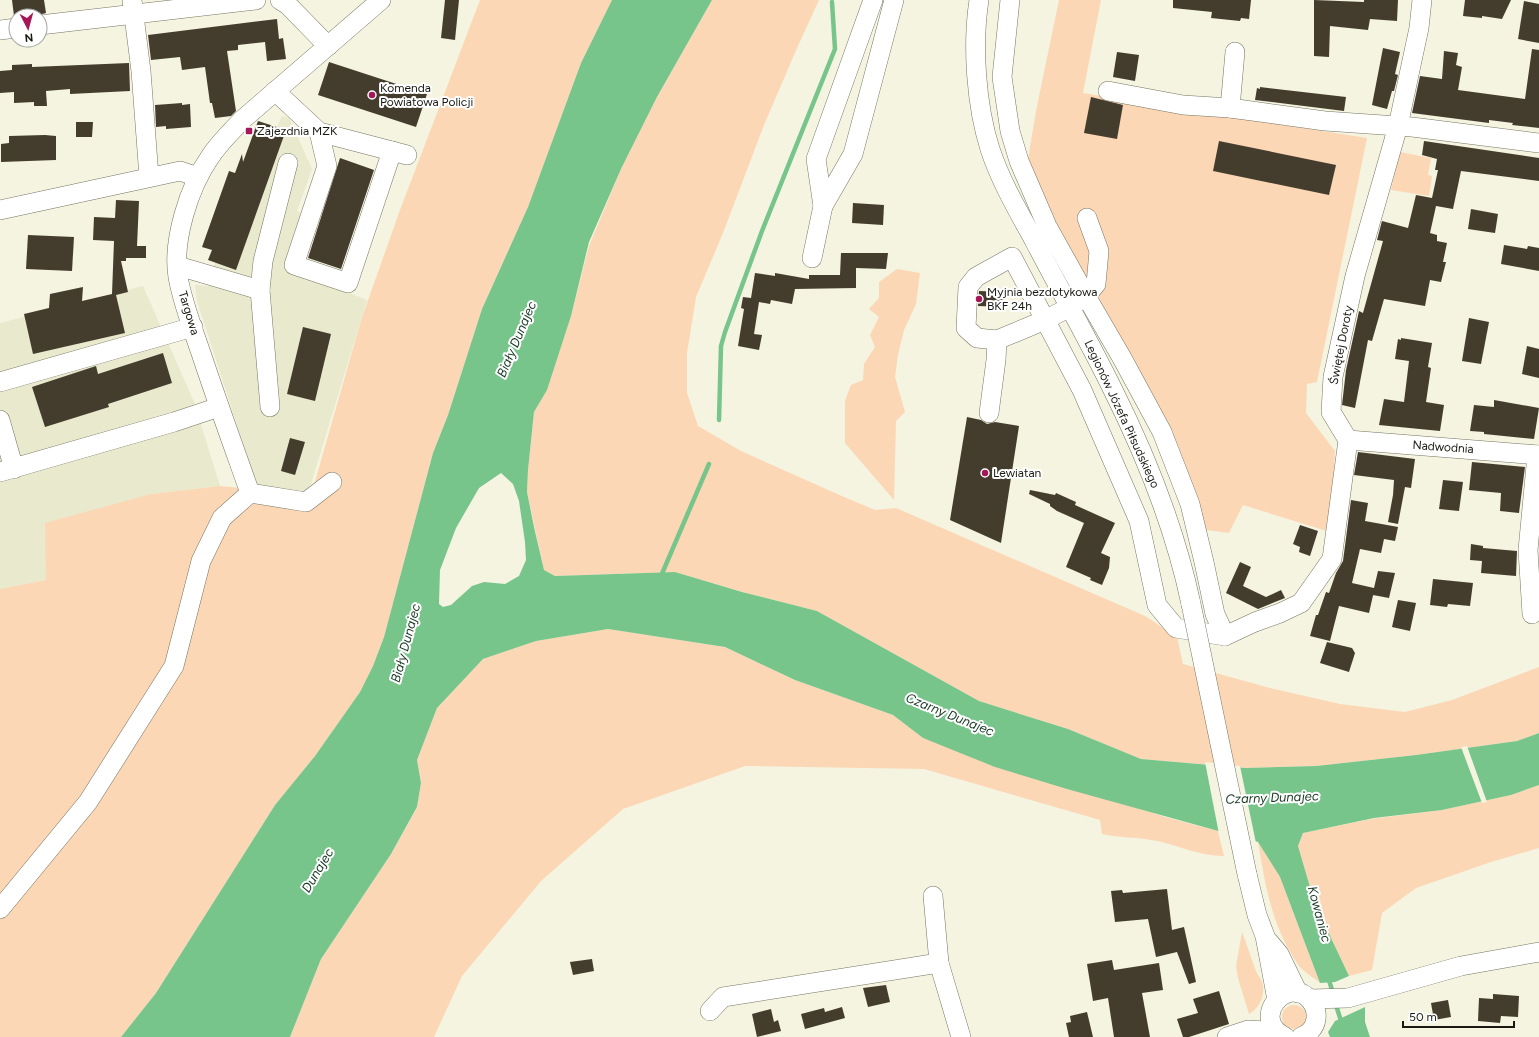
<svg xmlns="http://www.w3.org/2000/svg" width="1539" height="1037" font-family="Figtree,sans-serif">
<rect width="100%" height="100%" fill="#f4f4e0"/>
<g fill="#e8e9cd">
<path d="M282 116 289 118 312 169 297 211 307 215 288 268 367 300 307 497 257 487 197 301 195 285 209 286 215 262Z"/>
<path d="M143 286 194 402 220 486 151 494 46 580 0 589V323Z"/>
</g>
<g fill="#fcd7b5">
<path d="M480 0H612L581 63 528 207 482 309 448 415 433 453 384 637 373 666 360 692 315 756 275 805 156 993 121 1037H0V589L46 580 45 523 151 494 220 486 273 491 310 499 362 317 400 210Z"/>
<path d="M712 0H819L797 48 764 125 723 233 696 297 687 353V393L698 426 741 451 844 497 875 510 896 508 1145 616 1177 637 1183 664 1270 688 1340 704 1405 712 1452 700 1539 667V733L1517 741 1416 755 1316 766 1245 768 1141 759 1068 729 979 701 817 611 742 592 675 572 555 576 544 570 527 492 528 470 534 412 547 389 571 316 589 246 621 169 655 101Z"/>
<path d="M1059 0H1101L1083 93 1367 138 1317 382 1307 384 1306 413 1335 451 1330 532 1243 505 1229 533 1206 530 1071 252 1036 187 1027 165 1036 111Z"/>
<path d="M1400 152 1431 158 1428 175 1432 176 1429 196 1391 190Z"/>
<path d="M897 269 920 273 916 304 904 330 898 355 895 377 905 412 896 421 894 500 845 443V401L851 385 863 380 864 364 875 347 870 335 879 317 869 309 879 298V282Z"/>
<path d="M608 629 725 647 795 680 893 715 923 738 1165 817 1218 831 1224 856C1197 856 1177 844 1151 840 1134 837 1120 838 1102 834L1100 820 924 769 745 766 623 809 541 881 462 976 434 1037H290L321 959 391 854 417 808 421 783 417 760 437 708 483 659 536 641Z"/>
<path d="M1539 785V848L1491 862 1416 888 1382 913 1372 970 1349 976 1315 904 1298 846 1303 833 1371 819 1442 810 1511 795Z"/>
<path d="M1258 842 1280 877 1320 983C1313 977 1302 971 1297 963 1272 927 1265 884 1258 842Z"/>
<path d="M1242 932C1247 945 1251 958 1256 971 1257 975 1261 978 1262 982 1266 994 1260 1008 1249 1014L1238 978 1236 966Z"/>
<circle cx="1294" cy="1017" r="12"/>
</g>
<g fill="#78c58c" fill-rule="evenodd">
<path d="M612 0H712L657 97 621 169 589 242 571 316 547 390 534 412 528 470 527 492 534 527 544 570 555 576 675 572 742 592 817 611 979 701 1068 729 1141 759 1245 768 1316 766 1416 755 1517 741 1539 733V785L1511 795 1442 810 1374 818 1303 833 1298 846 1315 904 1349 976 1335 982 1320 983 1280 877 1258 842 1067 789 995 767 923 738 893 715 795 680 725 647 608 629 536 641 483 659 437 708 417 760 421 783 417 807 391 854 321 959 290 1037H121L156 993 275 805 315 756 360 692 373 666 384 637 433 453 448 415 482 309 528 207 581 63ZM501 473 513 484 519 501 525 542 526 560 519 576 505 584 484 582 472 586 451 605 443 607 439 604 440 570 456 528 479 488Z"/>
<path d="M1365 1007V1022L1370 1037H1330L1328 1032 1335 1021Z"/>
</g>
<g fill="#f4f4e0">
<path d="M1467 746 1487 802 1482 803 1461 747Z"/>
<path d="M1205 762 1240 766 1256 843 1219 834Z"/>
</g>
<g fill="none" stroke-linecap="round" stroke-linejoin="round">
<g stroke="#78c58c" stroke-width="4.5">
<path d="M719 420 721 346 725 332 762 231 835 49 832 2"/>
<path d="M661 576 709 464"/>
<path d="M1328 977 1333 993"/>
<path d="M1335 1002 1342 1024"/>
</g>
</g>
<g fill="#443d2e">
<path d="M12 0H44L46 13 34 16H14Z"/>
<path d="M445 0H459L455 40 441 38Z"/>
<path d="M1173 0H1251L1249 19 1241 18 1240 21 1211 18 1212 12 1173 8Z"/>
<path d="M1314 0 1364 2V0H1398L1397 21 1370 19 1368 30 1330 26 1329 57 1314 56Z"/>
<path d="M1465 0H1511L1502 19 1482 16V18L1463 16Z"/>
<path d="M1524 1 1539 4V43L1518 39Z"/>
<path d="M277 19 279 39 283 38 286 59 267 61 265 42 238 45V50L227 51 236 111 231 116 215 118 212 103H210L205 67 182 70 180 57 151 60 148 35Z"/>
<path d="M1383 48 1400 52 1395 74 1398 75 1394 91H1392L1387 109 1372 105Z"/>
<path d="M1532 49 1539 50V128L1512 125 1513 123 1489 120V123L1412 113 1420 76 1442 79 1444 51 1458 53 1456 65 1462 67 1458 90 1525 99Z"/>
<path d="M1117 52 1139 55 1135 81 1113 77Z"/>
<path d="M329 62 427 94 416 127 318 95Z"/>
<path d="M129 63 130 91 70 94V89L46 91 47 106H34V102L14 103V92L0 93V71L12 70V65L32 64V67Z"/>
<path d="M1260 87 1346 97 1344 111 1255 100 1257 88 1260 89Z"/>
<path d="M1091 97 1123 105 1117 139 1084 133Z"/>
<path d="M182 103V105L190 104 191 127 166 129V126L156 127 155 105Z"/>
<path d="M258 121 286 130 236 270 208 260 212 250 202 247 229 171 235 173 242 154 243 162Z"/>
<path d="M76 122H93L92 137H76Z"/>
<path d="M45 135 56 136V160L1 162V144L9 143V136Z"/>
<path d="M1219 141 1336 165 1329 195 1213 171Z"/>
<path d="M1424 141 1539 158V181L1461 171 1453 209 1436 206 1430 233 1437 235V241L1447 243 1443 262H1446L1441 282 1430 280 1425 306 1384 299 1372 341 1368 340 1355 408 1342 405 1346 370 1359 311 1363 313 1383 241 1377 240 1382 221 1408 228 1416 195 1432 198 1438 170H1435L1437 159 1422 155Z"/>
<path d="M340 158 374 170 341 269 308 258Z"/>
<path d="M116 200 139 201 137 246H146V258H126V261H121L128 292 116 295 125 333 33 354 24 314 49 308 50 294 83 287 82 301 112 294 114 241 93 240 94 217 115 218Z"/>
<path d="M853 203 884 205 883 225 852 223Z"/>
<path d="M1471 209 1498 214 1495 233 1468 229Z"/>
<path d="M28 235 74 237 72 271 26 269Z"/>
<path d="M1504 245 1527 249 1528 246 1539 248V271L1501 264Z"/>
<path d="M841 253H888L886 269 856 268V288L795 289 792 304 771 300 770 304 759 302 754 334 762 335 759 350 738 346 744 309 741 308 743 297 751 298 755 273 775 276V273L809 279V275H840Z"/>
<path d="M979 291 1005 292V307L978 306Z"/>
<path d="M1469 318 1489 322 1481 364 1462 361Z"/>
<path d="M303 327 331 334 315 401 287 394Z"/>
<path d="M1401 338 1432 343 1428 367 1431 368 1426 402 1444 405 1440 431 1379 425 1384 399 1404 402 1409 361 1395 359 1398 339 1401 340Z"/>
<path d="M1527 346 1539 349V378L1522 374Z"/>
<path d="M163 353 172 383 108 404 109 407 45 427 32 387 96 366 98 374Z"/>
<path d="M1494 400 1539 408 1534 439 1484 434V432L1470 431 1474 405 1494 407Z"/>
<path d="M967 417 981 420 987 424 995 422 1019 426 1001 543 950 520Z"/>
<path d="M290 438 305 442 295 475 281 471Z"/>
<path d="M1358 452 1415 459 1411 488 1405 487 1398 524 1388 522 1393 495 1394 480 1354 475Z"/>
<path d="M1472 462 1525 467 1519 513 1500 511 1501 493 1469 490Z"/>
<path d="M1443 480 1463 482 1459 511 1439 509Z"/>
<path d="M1030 490 1055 495 1056 493 1076 502 1075 505 1115 523 1101 553 1110 557 1109 568 1102 585 1090 580 1091 578 1066 567 1084 523 1057 511 1050 506V504L1029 494Z"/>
<path d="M1351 500 1368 503 1365 521 1398 527 1395 541 1384 539 1381 553 1360 549 1352 583 1374 588 1378 571 1395 573 1389 598 1373 595 1374 591 1369 613 1339 606 1330 641 1310 636 1316 615H1318L1326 592 1329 593 1336 573 1343 561Z"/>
<path d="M1300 525 1318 531 1310 556 1299 552 1300 547 1293 544Z"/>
<path d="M1471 544 1483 546V548L1517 551 1516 576 1481 573 1482 561 1470 560Z"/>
<path d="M1240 562 1251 567 1243 586 1266 597 1281 590 1285 598 1258 609 1226 593Z"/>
<path d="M1433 579 1473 583 1470 606 1448 604 1447 607 1430 605Z"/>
<path d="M1398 600 1416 603 1410 631 1392 627Z"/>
<path d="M1327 642 1352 648 1355 653 1349 672 1320 663Z"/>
<path d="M1167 889 1172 930 1184 927 1196 982 1189 984 1177 952 1156 957 1148 919 1115 922 1111 891 1122 890 1123 893Z"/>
<path d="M592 959 594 971 573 975 570 962Z"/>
<path d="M1112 960 1114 970 1159 963 1163 990 1142 993 1150 1037H1114L1108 998 1093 1001 1087 964Z"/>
<path d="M886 985 890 1002 868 1007 863 988Z"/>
<path d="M1219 991 1229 1024 1189 1037H1183L1177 1019 1198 1013 1193 999Z"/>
<path d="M1493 994 1519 996 1518 1017 1501 1016 1500 1023 1478 1021 1479 998 1493 999Z"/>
<path d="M1448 1000 1451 1017 1434 1020 1431 1003Z"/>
<path d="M842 1007 845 1018 805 1029 801 1014 824 1008 825 1012Z"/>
<path d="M771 1009 774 1022 778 1020 781 1031 757 1037 752 1014Z"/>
<path d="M1087 1012 1093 1037H1069L1066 1023 1071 1022 1070 1016Z"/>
</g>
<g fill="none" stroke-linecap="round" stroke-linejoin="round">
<defs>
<g id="minor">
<path d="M132 0 141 71 149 177"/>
<path d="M280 0 288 5 328 46"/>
<path d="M979 0C972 45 976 105 990 149 1000 180 1018 211 1034 240 1060 290 1088 339 1113 390 1147 458 1175 528 1191 604"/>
<path d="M1010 0 1002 77 1010 131 1019 161 1047 226 1086 296 1122 358 1162 432 1190 504 1204 562 1215 614 1225 636"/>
<path d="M40 25 256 0"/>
<path d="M0 30 16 28"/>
<path d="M275 91 319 132 407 155"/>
<path d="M1108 91 1183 105 1230 108 1325 121 1412 127 1539 143"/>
<path d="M1230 108 1235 52"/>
<path d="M319 132 327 166 294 265 348 283 392 151"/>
<path d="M823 206 853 154 894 0"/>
<path d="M0 210 180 171 198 177"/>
<path d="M812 258 823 206 816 159 873 0"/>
<path d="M178 266 260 290 263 261 288 163"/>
<path d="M260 290 270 407"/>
<path d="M997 340 977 338 966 328 968 287 976 277 1012 257 1082 390 1139 521 1157 605 1176 628 1225 636 1255 622 1280 613 1301 603 1332 559 1348 440 1331 412 1333 377 1355 276 1398 126 1419 28 1422 0"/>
<path d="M0 382 193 327"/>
<path d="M989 413 996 360 997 340 1045 320 1070 307 1086 296 1096 284 1099 251 1087 218"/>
<path d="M0 420 14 469"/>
<path d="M1348 440 1539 455"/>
<path d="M0 472 174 422 219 407"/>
<path d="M250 493C234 448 218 404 203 359 194 332 183 305 178 277 172 241 189 187 210 157 219 143 231 132 242 120L381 0"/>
<path d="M1532 614 1528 550 1537 455"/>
<path d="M1247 874 1257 915 1265 936 1277 1000"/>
<path d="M933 896 939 963 961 1037"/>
<path d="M0 909 88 802 174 666 201 561 222 518 250 493 306 502 332 482"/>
<path d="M1269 942 1279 954 1298 993"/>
<path d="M1310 999 1348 998 1461 966 1539 952"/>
<path d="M710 1011 723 997 939 963"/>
<path d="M1227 1037 1248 1030 1265 1031 1275 1030"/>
<path d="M1285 1037C1248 1018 1289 973 1311 1001 1315 1006 1317 1012 1316 1019 1315 1027 1309 1034 1301 1037"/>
</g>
</defs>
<use href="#minor" stroke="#757563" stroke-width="20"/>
<use href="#minor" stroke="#fff" stroke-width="19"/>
<defs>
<path id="minor-bridge" d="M1191 604 1247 874"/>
</defs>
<use href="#minor-bridge" stroke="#757563" stroke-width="20" stroke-linecap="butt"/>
<use href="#minor-bridge" stroke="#fff" stroke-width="19"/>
</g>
<g fill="#a51759" stroke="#fff" stroke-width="1.5">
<circle cx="372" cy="95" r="4"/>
<rect x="245" y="127" width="8" height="8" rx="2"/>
<circle cx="979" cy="299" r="4"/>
<circle cx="985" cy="473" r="4"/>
</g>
<g text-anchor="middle" stroke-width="4" stroke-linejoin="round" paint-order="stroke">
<g font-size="12" fill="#191913" stroke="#fff" text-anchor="start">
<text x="380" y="92">Komenda<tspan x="380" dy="14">Powiatowa Policji</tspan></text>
<text x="257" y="135">Zajezdnia MZK</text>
<text x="987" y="296">Myjnia bezdotykowa<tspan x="987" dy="14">BKF 24h</tspan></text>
<text x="993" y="477">Lewiatan</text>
</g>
<g font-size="12" fill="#191913" stroke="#fff">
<text transform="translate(189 313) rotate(73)" y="4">Targowa</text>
<text transform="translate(1341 345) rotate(-79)" y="4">Świętej Doroty</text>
<text transform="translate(1122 414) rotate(65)" y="4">Legionów Józefa Piłsudskiego</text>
<text transform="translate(1443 447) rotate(4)" y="4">Nadwodnia</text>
</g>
<g font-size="13" font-style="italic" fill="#163720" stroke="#fff">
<text transform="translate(516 339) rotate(-67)" y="5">Biały Dunajec</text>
<text transform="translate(405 643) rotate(-75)" y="5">Biały Dunajec</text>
<text transform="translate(950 714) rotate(22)" y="5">Czarny Dunajec</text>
<text transform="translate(1272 797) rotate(-2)" y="5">Czarny Dunajec</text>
<text transform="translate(317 870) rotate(-59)" y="5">Dunajec</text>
<text transform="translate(1320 914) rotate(75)" y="5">Kowaniec</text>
</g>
</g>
<g transform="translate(28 28) rotate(174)"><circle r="19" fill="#ffffff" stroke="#a3a3a1"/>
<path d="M0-3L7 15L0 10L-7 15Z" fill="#a51759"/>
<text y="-6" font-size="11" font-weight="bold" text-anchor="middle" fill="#191913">N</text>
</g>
<path d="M1403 1021v6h111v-6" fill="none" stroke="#191913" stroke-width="2"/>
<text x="1409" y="1021" font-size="12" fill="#191913" stroke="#ffffff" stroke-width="3" paint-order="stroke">50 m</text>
</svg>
